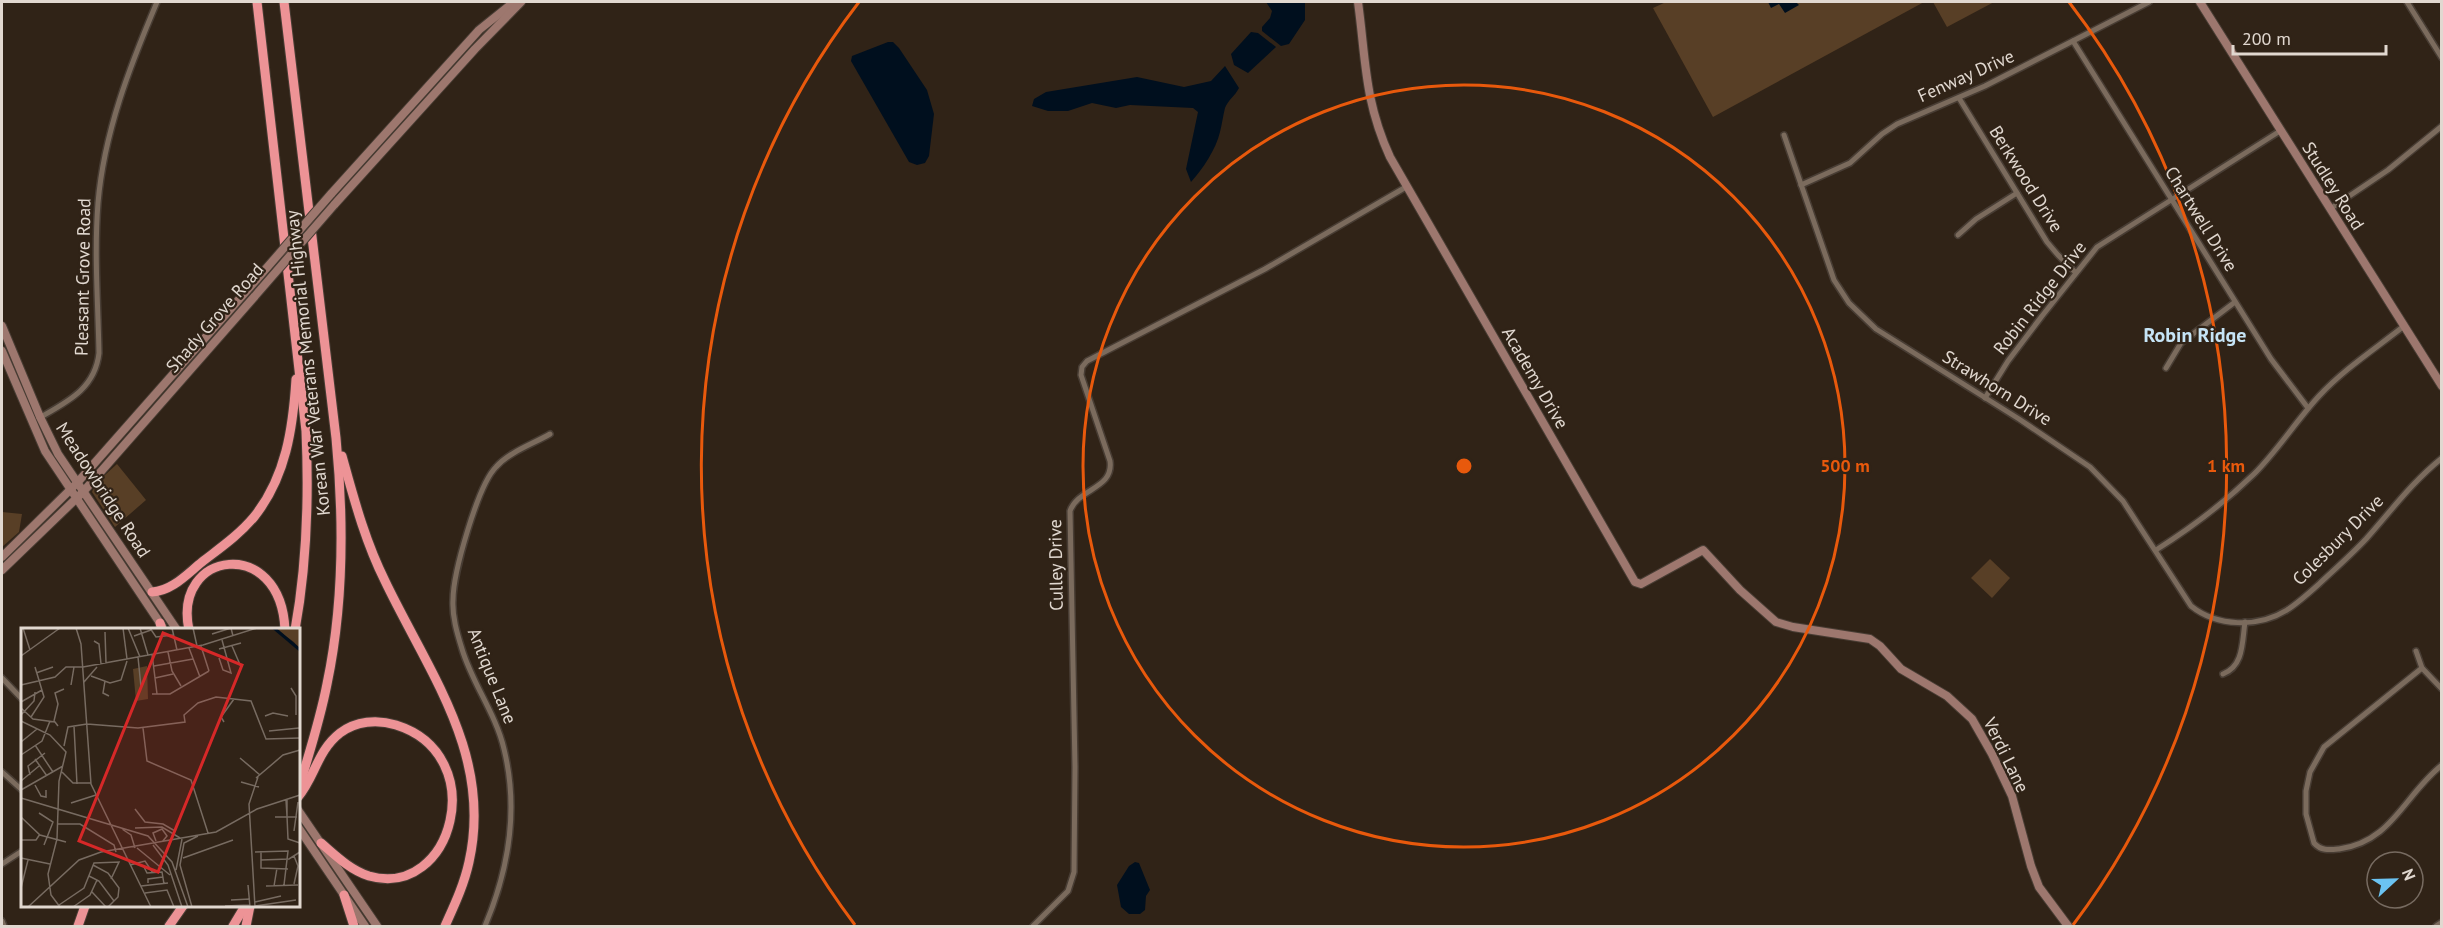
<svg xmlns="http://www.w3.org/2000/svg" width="2443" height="928" font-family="'PT Sans',sans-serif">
<rect width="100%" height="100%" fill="#302317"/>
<g fill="#583f26">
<path d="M1666 2H1924L1713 117 1653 8Z"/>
<path d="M1933 2H1994L1947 27Z"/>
<path d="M117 464 146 500 115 527 92 492 95 484Z"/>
<path d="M2 512 22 514 19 532 2 547Z"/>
<path d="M1990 559 2010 578 1992 598 1971 578Z"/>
</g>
<g fill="#000f1e">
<path d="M1266 2H1305V20L1289 44 1281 46 1262 31V27L1270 18 1272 11Z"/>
<path d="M1768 2H1796L1799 5 1785 13 1779 4 1771 8Z"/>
<path d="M1251 32 1258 33 1276 47 1248 73 1234 65 1231 54Z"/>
<path d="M888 42H893L899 48 927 90 934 114 929 156 925 163 917 165 909 162 851 61 852 56Z"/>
<path d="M1225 66 1239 88C1235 96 1228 100 1225 108 1223 116 1222 124 1220 132 1216 149 1203 169 1191 182L1186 169 1198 112 1193 108 1130 105 1116 108 1092 103 1068 111H1048L1032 106 1034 99 1046 92 1137 77 1184 87 1211 81Z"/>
<path d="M1135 862 1139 863 1150 890 1146 896 1145 910 1140 914H1129L1121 907 1117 885 1129 866Z"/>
</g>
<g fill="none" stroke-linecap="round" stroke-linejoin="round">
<defs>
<g id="street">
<path d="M2407 2 2442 58"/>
<path d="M2073 41 2271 359 2308 408"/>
<path d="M1959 98 2047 242 2058 255 2075 272"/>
<path d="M1784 135 1834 280 1849 303 1876 329 2019 419 2090 467 2123 501 2191 606C2217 627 2258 628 2287 610 2298 603 2309 593 2319 584 2335 569 2351 555 2366 539 2391 511 2412 482 2442 458"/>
<path d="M1801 185 1850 163 1882 134 1897 124 1985 86 2149 2"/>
<path d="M2330 209 2388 170 2442 126"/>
<path d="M1958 235 1976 219 2017 193"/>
<path d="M2166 368 2181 343 2235 302"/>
<path d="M1985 398 2008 361 2042 316 2097 247 2280 131"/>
<path d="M39 418C67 402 95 389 99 353 98 303 94 253 98 203 104 132 130 66 157 2"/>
<path d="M2156 550C2191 528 2224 503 2254 474 2278 450 2296 421 2319 396 2344 369 2375 349 2404 326"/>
<path d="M2416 651 2422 668 2442 689"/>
<path d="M2422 668 2324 747 2310 772 2306 791V814L2314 843C2321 851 2329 850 2339 849 2392 842 2404 795 2442 765"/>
<path d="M2223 674C2244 666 2242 642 2245 622"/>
<path d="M2 678 22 699"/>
<path d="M2 772 22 790"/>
<path d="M2 864 22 851"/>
<path d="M2 921 4 926"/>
<path d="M485 926C509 869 519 810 504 749 496 714 472 683 462 649 457 633 452 616 453 600 453 573 478 485 496 467 509 452 533 444 550 434"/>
<path d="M1033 926 1068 891 1074 872 1075 767 1070 511C1078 488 1114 489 1110 461L1081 375 1082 367 1087 361 1265 269 1406 187"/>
<path d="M2436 926 2442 922"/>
</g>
<g id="secondary">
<path d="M1358 2C1366 60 1364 100 1390 157L1635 582 1641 584 1703 550 1740 590 1776 622 1793 627 1870 639 1880 646 1901 669 1947 696 1972 719 1992 754 2012 796 2031 866 2039 887 2068 926"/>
<path d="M2200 2 2442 386"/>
<path d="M331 194 479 30 514 2"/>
<path d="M334 205 475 49 521 2"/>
<path d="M2 326 40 417 58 454 177 630"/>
<path d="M2 351 45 451 162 626"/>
<path d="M2 557 77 483 257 279"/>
<path d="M2 570 83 492 255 296"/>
<path d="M298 810 377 926"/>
<path d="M298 827 365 926"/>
</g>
<g id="highway">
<path d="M257 2 306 431C309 498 307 564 295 630"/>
<path d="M284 2 336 438C344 520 344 603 327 684 320 720 309 755 298 790"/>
<path d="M342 456C354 499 365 541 385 581 429 673 493 755 469 862 464 885 454 906 445 926"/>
<path d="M152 592C172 591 187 574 202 562 220 548 239 535 254 517 286 477 293 428 296 379"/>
<path d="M160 623 162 630"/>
<path d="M189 630C172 550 281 535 285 630"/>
<path d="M298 797C315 777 317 751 340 733 356 721 377 719 396 725 492 755 453 900 369 876 350 870 335 855 321 843"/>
<path d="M344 895 354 926"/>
<path d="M78 926 85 906"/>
<path d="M169 926 183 906"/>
<path d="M233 926 245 906"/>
<path d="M246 926 250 906"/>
</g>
</defs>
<use href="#street" stroke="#483d34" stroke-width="8"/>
<use href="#secondary" stroke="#483d34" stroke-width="10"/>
<use href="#highway" stroke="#483d34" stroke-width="11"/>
<use href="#street" stroke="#7b6b5d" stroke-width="5"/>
<use href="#secondary" stroke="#9d776e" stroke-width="8"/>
<use href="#highway" stroke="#ed9396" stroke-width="9"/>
<defs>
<g id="secondary-bridge">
<path d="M257 279 331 194"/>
<path d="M255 296 334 205"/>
</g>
</defs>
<use href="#secondary-bridge" stroke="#483d34" stroke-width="10" stroke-linecap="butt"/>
<use href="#secondary-bridge" stroke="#9d776e" stroke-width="8"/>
</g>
<g fill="none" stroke="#e8590c" stroke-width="3">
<circle cx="1464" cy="466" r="381"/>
<path d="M855 925A762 762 0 0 1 859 2M2069 2A762 762 0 0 1 2073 925"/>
</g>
<g text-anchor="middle" stroke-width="4.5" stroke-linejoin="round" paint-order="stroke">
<g font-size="18" fill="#e1d8d0" stroke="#302317">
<text transform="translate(1966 76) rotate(-24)" y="6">Fenway Drive</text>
<text transform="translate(2026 179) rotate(58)" y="6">Berkwood Drive</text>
<text transform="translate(2333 186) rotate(58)" y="6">Studley Road</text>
<text transform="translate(2201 219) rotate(58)" y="6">Chartwell Drive</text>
<text transform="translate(83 277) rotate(-89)" y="6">Pleasant Grove Road</text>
<text transform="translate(2040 298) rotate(-52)" y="6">Robin Ridge Drive</text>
<text transform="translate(215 318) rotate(-49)" y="6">Shady Grove Road</text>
<text transform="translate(308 363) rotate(-96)" y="6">Korean War Veterans Memorial Highway</text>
<text transform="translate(1535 378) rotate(60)" y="6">Academy Drive</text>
<text transform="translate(1997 388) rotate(32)" y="6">Strawhorn Drive</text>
<text transform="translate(103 490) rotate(57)" y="6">Meadowbridge Road</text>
<text transform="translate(2338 540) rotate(-45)" y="6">Colesbury Drive</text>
<text transform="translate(1056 565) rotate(-91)" y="6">Culley Drive</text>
<text transform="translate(492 676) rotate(68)" y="6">Antique Lane</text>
<text transform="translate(2006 755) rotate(64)" y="6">Verdi Lane</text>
</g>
<g font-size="20" font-weight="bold" fill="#c6e4f6" stroke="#302317">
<text x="2195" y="342">Robin Ridge</text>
</g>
</g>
<g transform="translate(21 628)">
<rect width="279" height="279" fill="#302317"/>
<path d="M253 0H279V22L273 14ZM126 38 127 71 115 73 112 41Z" fill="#583f26"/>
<path fill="none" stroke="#000f1e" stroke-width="3" d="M253 0 279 22"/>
<path fill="none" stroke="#776b61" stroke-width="1.5" d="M2 0 9 22M55 0 60 16 70 156 130 279M102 0 106 31M107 0 119 29M119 0 127 27M129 0 135 9 152 7M151 0 156 22M172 0 176 18M84 4 85 35M191 6 210 0 212 8M113 8 130 2M73 13 78 16 80 36M180 18 188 43M211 18 220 39M168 20 179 49M198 21 220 15M147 24 151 43 160 58M131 26 136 66M0 28 39 0M117 29 120 59M198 30 202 42 210 45 201 12M133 38 172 31M62 39 182 17 236 0M15 45 32 39M70 48 89 55 100 52 106 33M134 50 152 46M84 53 82 65 88 68M63 54 76 39M0 57 34 49 45 39H62M50 57 53 39M270 60 275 68V87M131 66H149L188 43M0 74 21 62M0 80 12 91 34 94 37 98M0 87 13 73 14 64M244 88 252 85 267 88M10 89 23 69 14 39M0 93 29 107 45 124 38 153 36 211 27 246 30 267 39 279M33 93 37 76 34 65 43 61M203 94 200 89 213 71M53 98 56 156M122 100 126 133 170 152 187 205M248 103 278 100M0 114 16 101M14 117 32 144M43 118 47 99 66 96 117 100 164 94 163 87 177 75 195 69 230 73 245 111 279 110M0 127 21 113 29 93M219 130 239 147M14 131 26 148M41 144 52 155H70M9 147 7 138 24 125M235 150 262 127 279 122M0 153 18 138M220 154 238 159M14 157 20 168 25 169V162M0 162 42 138M0 170 127 208 151 234 167 279M265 172 266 188V172M50 175 75 167M114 181 124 194 142 196 154 203M18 185 32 194 23 217M266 188 267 211 279 215M0 189 19 207 45 214M254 189H276M37 196H59L93 217 95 224M114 200 141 199 159 210M101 201 110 207 114 220M273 203 277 174M0 212H15L19 206M135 213 132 205 141 201 146 208 141 214M132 217 147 237 161 279M116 220 149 247M240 223V240L267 241M234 224 267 223 263 257M0 230 29 236M162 230 212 212M240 232 268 231 279 224M72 237 87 245 98 260 97 269 87 279M109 237 124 233 132 245M123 239 126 245 141 244 143 256M155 242 161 211M68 248 78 253 93 273M127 255V251L142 249M273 256 277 238 273 228M227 257 229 279M120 258 147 255M245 258 277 257M253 258 256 240M0 260 7 232M71 264 85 279M124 265 146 262 153 279M210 272 229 271M234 274 260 268M38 277 63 260 73 235 98 234 90 251M204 278 229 277M234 278 275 272M7 279 58 232 80 224 195 204 236 181 279 167M52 279 69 267 76 252M171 279 159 237 163 215 177 208M234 279 228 176 237 149"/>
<path fill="#d62828" fill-opacity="0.15" stroke="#d62828" stroke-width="3" d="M142 5 221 37 137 244 58 213Z"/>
<rect width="279" height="279" fill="none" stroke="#e1d8d0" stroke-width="3"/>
</g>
<circle cx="1464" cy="466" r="9" fill="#e8590c" stroke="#302317" stroke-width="3"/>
<g font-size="18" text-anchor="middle" font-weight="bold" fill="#e8590c" stroke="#302317" stroke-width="4.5" stroke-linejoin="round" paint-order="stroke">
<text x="1845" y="472">500 m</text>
<text x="2226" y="472">1 km</text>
</g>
<rect width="2443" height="928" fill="none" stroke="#e1d8d0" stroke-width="6"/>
<g transform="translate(2395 880) rotate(68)"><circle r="28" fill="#302317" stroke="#776b61" stroke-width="1.5"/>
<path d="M0-4.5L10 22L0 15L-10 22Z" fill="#6bc3f2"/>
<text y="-9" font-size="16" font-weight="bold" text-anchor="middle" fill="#e1d8d0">N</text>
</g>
<path d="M2233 45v9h153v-9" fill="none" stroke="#e1d8d0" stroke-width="3"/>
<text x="2242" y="45" font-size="18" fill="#e1d8d0" stroke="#302317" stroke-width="4.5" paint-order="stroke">200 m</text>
</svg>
